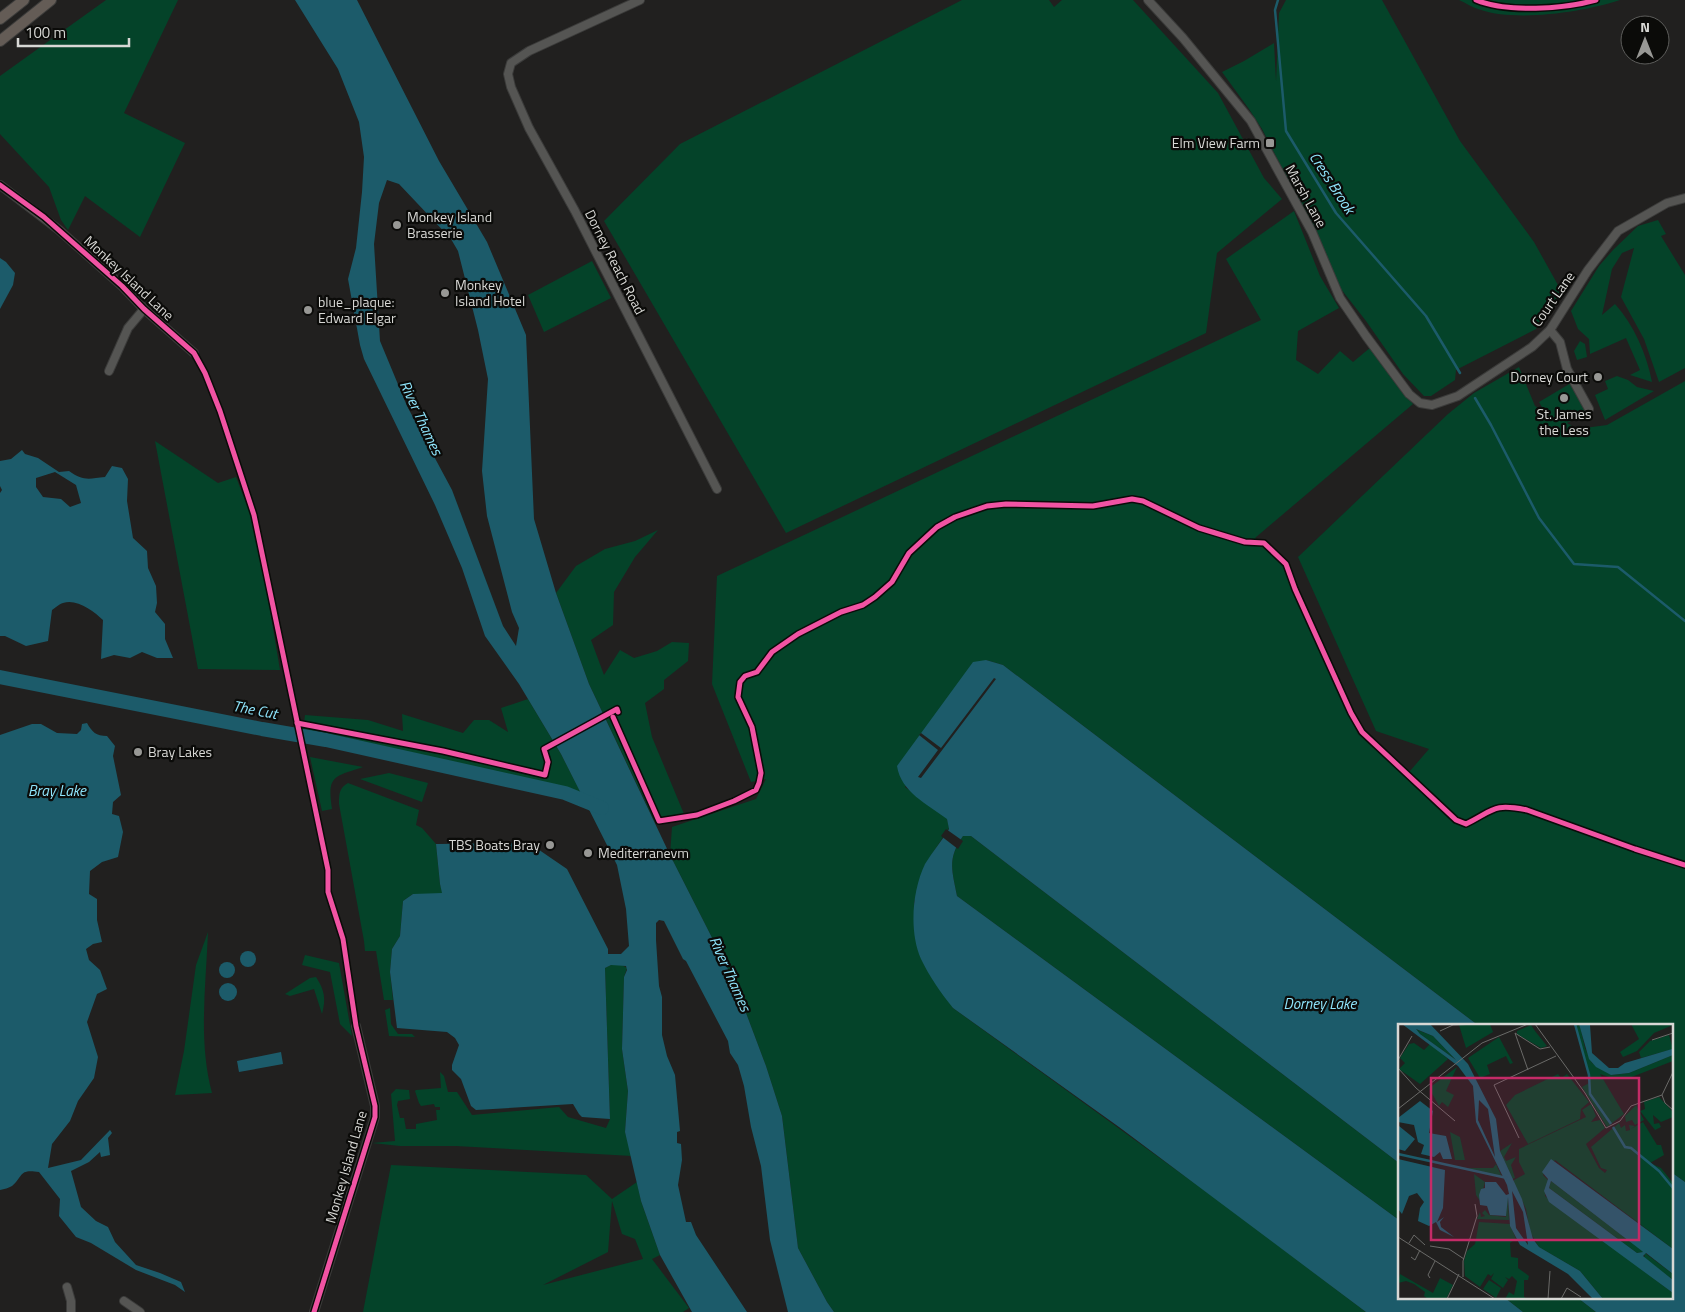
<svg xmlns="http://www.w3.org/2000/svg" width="1685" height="1312" font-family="'Titillium Web',sans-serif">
<rect width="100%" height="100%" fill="#21201f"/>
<g fill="#044329" fill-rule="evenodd">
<path d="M106 0H178L124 113 185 143 140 237 85 196 68 230 61 220 49 187 0 134V76Z"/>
<path d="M962 0H1049L1054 7 1062 0H1133L1218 93 1264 178 1282 199 1217 253 1206 333 786 533 604 221 680 144Z"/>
<path d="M1286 0H1382L1460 141 1534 242 1563 294 1536 329 1456 370 1455 380 1431 396H1424L1403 374 1366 321 1341 289 1302 207 1262 129 1249 109 1222 72 1244 61 1274 43 1276 81 1279 13Z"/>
<path d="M1459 0H1620C1584 12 1517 22 1481 10 1473 8 1466 3 1459 0Z"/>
<path d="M1294 211 1320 276 1339 308 1298 331 1296 360 1318 374 1340 351 1353 362 1371 347 1413 404 1255 538 1259 541 1282 565 1358 734 1410 771 1429 749 1376 731 1298 557 1448 414 1474 393 1519 367 1535 406 1544 411 1539 402 1571 383 1586 408 1582 415 1567 423 1577 429 1607 425 1685 381V1182L1671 1172V1026H1479L1003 665 986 660 905 787 947 818 949 828 925 865 914 903V920L916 938 953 1008 1219 1201 1366 1312H834L827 1302 798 1248 782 1116 766 1066 734 981 670 855 672 827 756 799 766 779 751 782 712 684 717 576 1261 320 1226 259Z"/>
<path d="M1658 220 1666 234 1661 236 1685 275V368L1659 382 1644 339 1621 297 1634 248 1622 253 1612 269 1602 315 1615 304C1634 325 1647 355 1652 382L1630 375 1640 370 1626 338 1590 354 1589 339 1578 329 1571 311 1599 266 1613 250 1638 226Z"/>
<path d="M592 261 611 298 544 332 528 295Z"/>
<path d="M1580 341 1585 344 1587 357 1577 360 1574 351Z"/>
<path d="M1617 376 1628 380 1637 387 1654 391 1605 420 1595 395 1608 389 1605 381Z"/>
<path d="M155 441 218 483 236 477 250 513 267 592 280 670 198 669Z"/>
<path d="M658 530 635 557 614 592 613 625 591 640 604 675 620 650 634 658 657 651 672 642 689 643 688 661 664 680V689L645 703 652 737 684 814 655 822 589 684 556 593 576 566 605 549 635 541Z"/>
<path d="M528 699 561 754 581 793V798L576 800 532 780 317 731H303L305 715 368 720 403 731 402 714 463 733 474 720H489L508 732 501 708Z"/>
<path d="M310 757 363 767C333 777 327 776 332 809L322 811Z"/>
<path d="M389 773 428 783 422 802 360 779Z"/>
<path d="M348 783 419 810 416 825 422 828 436 844 440 884 443 894H413L403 901 400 936 392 949 390 972 393 1000H384L376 951H365L364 941 339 804C339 794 339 788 348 783Z"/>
<path d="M963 836H971L1399 1163V1220L957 896C952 870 947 859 963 836Z"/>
<path d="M208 932C206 985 198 1041 212 1093L175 1095 184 1051 196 965Z"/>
<path d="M305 955 339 963 352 1036 340 1024 330 972 302 965Z"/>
<path d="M611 965H622L627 968 624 977 622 1049 628 1091 625 1132 632 1156 456 1146H400L372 1143 395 1141 391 1094 396 1089 409 1090 410 1099 398 1101 397 1105 400 1118H404L406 1129H416V1124L437 1120 436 1110H440V1107H435L434 1104 421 1106 419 1103 415 1091 416 1090 441 1088 440 1072 444 1076 448 1092H457L472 1115 559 1107 568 1117 606 1128 610 1119 605 968Z"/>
<path d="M316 977C325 991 326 999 322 1014L314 989 290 996 285 994 310 978Z"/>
<path d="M390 1008 391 1024 398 1034H412L415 1037 389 1036 385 1010Z"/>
<path d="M391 1165 586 1175 612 1199 637 1182 641 1201 660 1255 652 1259 689 1308 683 1312H363ZM612 1201 622 1234 635 1239 643 1259 543 1285 608 1252Z"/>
<path d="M1505 1298H1578L1596 1312H1523Z"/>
</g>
<g fill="#1c5b6a" fill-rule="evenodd">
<path d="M295 0H357L439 161 487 242 526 335 534 519 556 593 589 684 670 855 734 981 766 1066 782 1116 798 1248 827 1302 834 1312H788L770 1240 761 1166 751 1127 744 1086 738 1065 730 1053 728 1041 686 961 683 959 664 921 659 920 656 923V940L659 986 662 997V1035L667 1056 675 1075 680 1131 677 1132V1143L681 1144 682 1160 678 1185 686 1222H691L696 1235 747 1312H692L660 1255 641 1201 625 1132 628 1091 622 1049 624 977 627 970 626 966 611 965 605 968 610 1119 582 1117 579 1114 573 1104 476 1110 471 1106 461 1079 452 1070V1065L459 1045 455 1038 447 1032 397 1028 390 972 392 949 400 936 403 901 413 894 442 893 440 884 436 844 529 843 567 869 608 949V954H621L629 946 626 909 617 865 561 754 519 684 485 636 462 568 435 505 364 359 360 345 348 279 356 248 362 192 364 157 359 122 338 69ZM387 180 399 184 451 239 458 251 478 330 488 379 482 471 487 516 512 612 519 628 516 646 503 626 452 490 407 406 380 341 374 244 379 203Z"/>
<path d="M0 258 6 262 15 273 13 285 0 309Z"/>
<path d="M22 450 25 454 38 458 59 472 69 471C83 481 88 479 105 477L112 466 122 468 128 479 127 501 133 538 147 551 148 568 156 586 157 603 155 612 165 624V639L173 658H157L142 652 130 658 114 655 101 659 103 620C94 611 76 598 63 603 59 604 55 608 52 610L48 641 26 646 5 636H0V493L2 490 0 486V461L11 459ZM55 472 76 485 81 503 70 507 61 499 43 497 36 487V478Z"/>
<path d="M986 660 1003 665 1479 1026H1399V1163L971 836H963C947 859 952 870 957 896L1399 1220V1298H1505L1523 1312H1366L1119 1127 953 1008C941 993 929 976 921 959 909 932 912 891 925 864 932 852 942 841 949 829L947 819C927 804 901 792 897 766L973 662Z"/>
<path d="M87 723C92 732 96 736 107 736L115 746 113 756 121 795 113 802 112 814 119 816 123 832 118 857 102 862 90 871 89 894 97 899V920L102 942 93 944 86 949 89 960 100 970 107 989 97 994 87 1022 98 1057 94 1078 78 1101 70 1121 52 1144 48 1168 81 1160 110 1130 112 1133 108 1138 110 1155 101 1157 100 1152 89 1162 71 1171 81 1207 96 1221 108 1227 115 1242 136 1265 160 1273 181 1282 185 1292 175 1285 136 1270 91 1243 76 1237 59 1216 60 1199 39 1172C18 1169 24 1176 12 1186 9 1188 4 1189 0 1190V735L32 724H41L57 733 77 734 81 730 82 724Z"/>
<circle cx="248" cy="959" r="8"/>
<circle cx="227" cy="970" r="8"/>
<circle cx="228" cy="992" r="9"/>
<path d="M281 1052 283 1064 239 1072 237 1061Z"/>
<path d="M1671 1172 1685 1182V1312H1596L1578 1298H1671Z"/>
</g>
<g fill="#21201f">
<path d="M994 678 996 679 921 778 918 777 938 750 919 735 921 733 941 748Z"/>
<path d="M606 712 607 715 554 746 552 743Z"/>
<path d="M946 829 963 841 958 849 941 836Z"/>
</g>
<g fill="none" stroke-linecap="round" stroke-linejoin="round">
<g stroke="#1c5b6a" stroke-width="2.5">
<path d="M1278 0 1275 10 1286 131 1336 213 1426 316 1460 373"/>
<path d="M1475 398 1491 425 1539 518 1574 564 1618 567 1685 621"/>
</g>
<path stroke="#1c5b6a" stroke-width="14" d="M0 677 262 729 326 740 565 793 602 808"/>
<defs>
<g id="minor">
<path d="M640 0 529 51 511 63 508 74 511 87 529 128 575 211 717 489"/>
<path d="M1148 0 1183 38 1251 121 1312 232 1340 298 1366 336 1409 394 1420 403 1432 405 1458 396 1532 347 1550 330 1588 270 1618 231 1667 203 1685 198"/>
<path d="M0 185 59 230 122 286 144 309 194 353"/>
<path d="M1550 330 1560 342 1567 369 1589 409"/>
<path d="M109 371 128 328 144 309"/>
<path d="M67 1287 71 1301V1312"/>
<path d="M124 1301 140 1312"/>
<path d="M314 1312 375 1117V1106L356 1026"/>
</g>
<g id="highway">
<path d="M0 19 24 0"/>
<path d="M0 41 51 0"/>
</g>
</defs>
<use href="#minor" stroke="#3b3b3a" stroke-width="10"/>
<use href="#highway" stroke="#3b3b3a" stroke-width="12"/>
<use href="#minor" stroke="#555553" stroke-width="8"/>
<use href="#highway" stroke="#645c56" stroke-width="10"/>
<defs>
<g id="cycleway">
<path d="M1476 0C1507 13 1564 9 1596 0"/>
<path d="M0 185 44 217 122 286 144 309 194 353 205 373 220 411 254 515 328 870V892L343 939 356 1026 375 1106V1117L314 1312"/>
<path d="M613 717 659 821 697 815 734 801 756 790 759 783 761 773 752 727 738 697 740 682 745 676 757 672 772 652 798 634 841 612 863 605 875 597 892 582 909 553 937 527 955 517 987 506 1006 504 1093 506 1132 499 1143 501 1199 528 1245 542 1264 543 1286 564 1295 589 1351 713 1362 732 1456 820 1466 824C1494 810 1493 803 1527 810L1635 849 1685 865"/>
<path d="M297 723 443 751 545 775 548 762 544 749 617 709 618 712"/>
</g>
</defs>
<use href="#cycleway" stroke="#0b0b09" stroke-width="8"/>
<use href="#cycleway" stroke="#f153a3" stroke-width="5"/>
</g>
<g fill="#989895" stroke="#0b0b09" stroke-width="2">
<rect x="1265" y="138" width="10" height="10" rx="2.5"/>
<circle cx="397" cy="225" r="5"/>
<circle cx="445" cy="293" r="5"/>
<circle cx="308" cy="310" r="5"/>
<circle cx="1598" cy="377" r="5"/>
<circle cx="1564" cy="398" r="5"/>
<circle cx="138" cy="752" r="5"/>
<circle cx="550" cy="845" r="5"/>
<circle cx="588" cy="853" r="5"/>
</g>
<g text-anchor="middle" stroke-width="4.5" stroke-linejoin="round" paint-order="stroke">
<g font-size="14" fill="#d8d8d5" stroke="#0b0b09" text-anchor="start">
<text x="1260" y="148" text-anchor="end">Elm View Farm</text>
<text x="407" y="222">Monkey Island<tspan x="407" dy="16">Brasserie</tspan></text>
<text x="455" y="290">Monkey<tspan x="455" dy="16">Island Hotel</tspan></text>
<text x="318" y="307">blue_plaque:<tspan x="318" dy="16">Edward Elgar</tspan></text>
<text x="1588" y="382" text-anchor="end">Dorney Court</text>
<text x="1564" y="419" text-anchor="middle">St. James<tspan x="1564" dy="16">the Less</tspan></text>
<text x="148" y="757">Bray Lakes</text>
<text x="540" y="850" text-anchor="end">TBS Boats Bray</text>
<text x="598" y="858">Mediterranevm</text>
</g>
<g font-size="14" fill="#d8d8d5" stroke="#0b0b09">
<text transform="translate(1306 196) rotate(61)" y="5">Marsh Lane</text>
<text transform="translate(615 262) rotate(63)" y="5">Dorney Reach Road</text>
<text transform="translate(129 278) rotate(43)" y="5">Monkey Island Lane</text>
<text transform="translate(1553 299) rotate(-55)" y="5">Court Lane</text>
<text transform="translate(346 1167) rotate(-74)" y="5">Monkey Island Lane</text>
</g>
<g font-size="15" font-style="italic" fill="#8fe5fc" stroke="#0b0b09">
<text transform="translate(1332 183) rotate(57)" y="5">Cress Brook</text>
<text transform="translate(421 418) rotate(65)" y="5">River Thames</text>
<text transform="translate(255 710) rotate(11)" y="5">The Cut</text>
<text x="57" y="796">Bray Lake</text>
<text transform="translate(730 974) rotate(66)" y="5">River Thames</text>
<text x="1320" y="1009">Dorney Lake</text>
</g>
</g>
<g transform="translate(1398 1024)">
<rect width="275" height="275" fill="#21201f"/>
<path d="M92 0 95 8 68 24 61 1ZM176 0 182 2 187 24 194 39 214 51 231 49 275 31V37L231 54 216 55 202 50 226 90 209 103 184 63 191 59 192 52ZM233 0H275V1L256 9 239 27 225 33 222 28 241 15ZM133 1 137 7 149 22 143 24 119 10V7ZM17 5 35 12 58 36 22 10ZM271 11 275 25 243 34 241 28 252 17ZM101 13 115 39 112 40 108 32 89 41 92 50 82 54 70 34ZM16 19 26 26 33 19 50 35 22 60 1 45 7 39 2 34 11 20ZM59 43 48 67 56 71 50 83 44 78 41 82 31 64ZM160 50 163 54 169 50 191 78 183 85 182 95 130 120 108 81 117 71ZM261 73 274 87 275 93 263 98 255 91 256 100 261 99 263 103 257 106 242 87 247 85 246 78ZM193 80 198 92 193 98 202 96 207 104 188 120 201 144 207 149 209 146 203 144 193 123 221 99 223 104 227 101 228 107 232 106 231 101 237 102 233 105 245 98 259 121H263L266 131 252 139 263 144 275 159V225L157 136 145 151 150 156 147 172 275 269V275H205L182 247 141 223 132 208 128 185 116 159V156L127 150 121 138V125L188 93 184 86ZM238 81 246 96 237 101 234 96 228 98 227 92ZM52 108 62 113 67 136H57ZM114 119 106 133 108 137 118 133 113 141 117 154 114 155 102 127ZM98 140 104 153 70 144H95ZM76 150 87 158 82 177 78 171ZM153 157 245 227V228L239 229 151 164ZM108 173H110L111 196 79 195 82 188 83 193 87 192 84 189 87 186 91 191 108 193ZM81 198 112 200 118 215 112 219 113 233 120 234V244L131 252 130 256H126V273L130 275H107L111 268 116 271 119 257 114 252 111 255 107 253 110 256 105 264 93 255 96 249 93 252 90 250 82 263 67 252 66 237 69 227 77 220ZM247 229 275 250V256L246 234ZM2 250 35 269 42 254 55 261 48 275H30L26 272 27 268 16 260 8 257 0 259ZM91 256 103 264 98 274 85 265Z" fill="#044329"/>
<path d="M4 0H32L70 40 98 95 102 127 124 175 135 215 141 223 182 247 205 275H195L170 250 122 221 112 202 110 173 108 192 92 191 89 182 82 181 81 171 83 165 87 164V158H98L108 171 111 170 109 161 78 98 75 62 60 42ZM18 5 35 12 58 36 22 10ZM81 76 90 85 97 133 80 96ZM114 167 125 188 130 221 118 204ZM181 0 192 1 194 29 211 44H220L227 39 274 25 275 31 231 49 213 51 198 43 191 35ZM22 77 35 87 31 109 48 112 54 135H45L42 128 36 133 23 130 26 121 20 118 16 101 0 98V94ZM1 102 17 115 7 127 0 125ZM0 135 47 146 45 184 39 198 46 193 42 198 43 203 56 213 42 206 38 198 31 202 20 197 22 184 26 178 19 169 11 172 4 190 0 185ZM153 135 275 225V250L248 229 245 232 275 256V269L151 178 146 167 150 155 144 148ZM153 157 244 227 245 228 239 229 151 164Z" fill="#1c5b6a" fill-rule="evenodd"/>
<path fill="none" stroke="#1c5b6a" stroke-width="2.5" d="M177 0 191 51 192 70 213 100M215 103 227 123 233 124 261 147 275 164M0 130 109 154"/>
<path fill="none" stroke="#6a6a68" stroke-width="1" d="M137 0 187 69 208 104 222 97 233 82 264 71M42 7 55 1 82 0M117 9 142 25 152 23M117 9 130 46M254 16 275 9M0 36 14 12M0 44 18 64 57 97M275 48 264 71 267 79 275 86M0 85 84 19 130 0M121 114 96 61 158 32M0 213 97 275M11 219 16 211 27 221M32 222 51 225 66 235M13 233 17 236 22 226M65 253V237L79 192 77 180M32 254 30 251 37 237M49 275 61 250M150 275 152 247M163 275 169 264 183 273"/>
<path fill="#c42b67" fill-opacity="0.15" stroke="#c42b67" stroke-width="2.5" d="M33 54H241V216H33Z"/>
<rect width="275" height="275" fill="none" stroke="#d8d8d5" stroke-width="2.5"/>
</g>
<g transform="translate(1645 40)"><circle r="24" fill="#0b0b09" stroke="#5d5d5b"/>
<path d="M0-4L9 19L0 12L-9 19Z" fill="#989895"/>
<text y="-8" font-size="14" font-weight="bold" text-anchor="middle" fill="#d8d8d5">N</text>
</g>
<path d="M18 38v8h111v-8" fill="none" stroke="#d8d8d5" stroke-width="2.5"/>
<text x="25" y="38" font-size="15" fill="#d8d8d5" stroke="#0b0b09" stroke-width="4" paint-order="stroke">100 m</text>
</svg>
